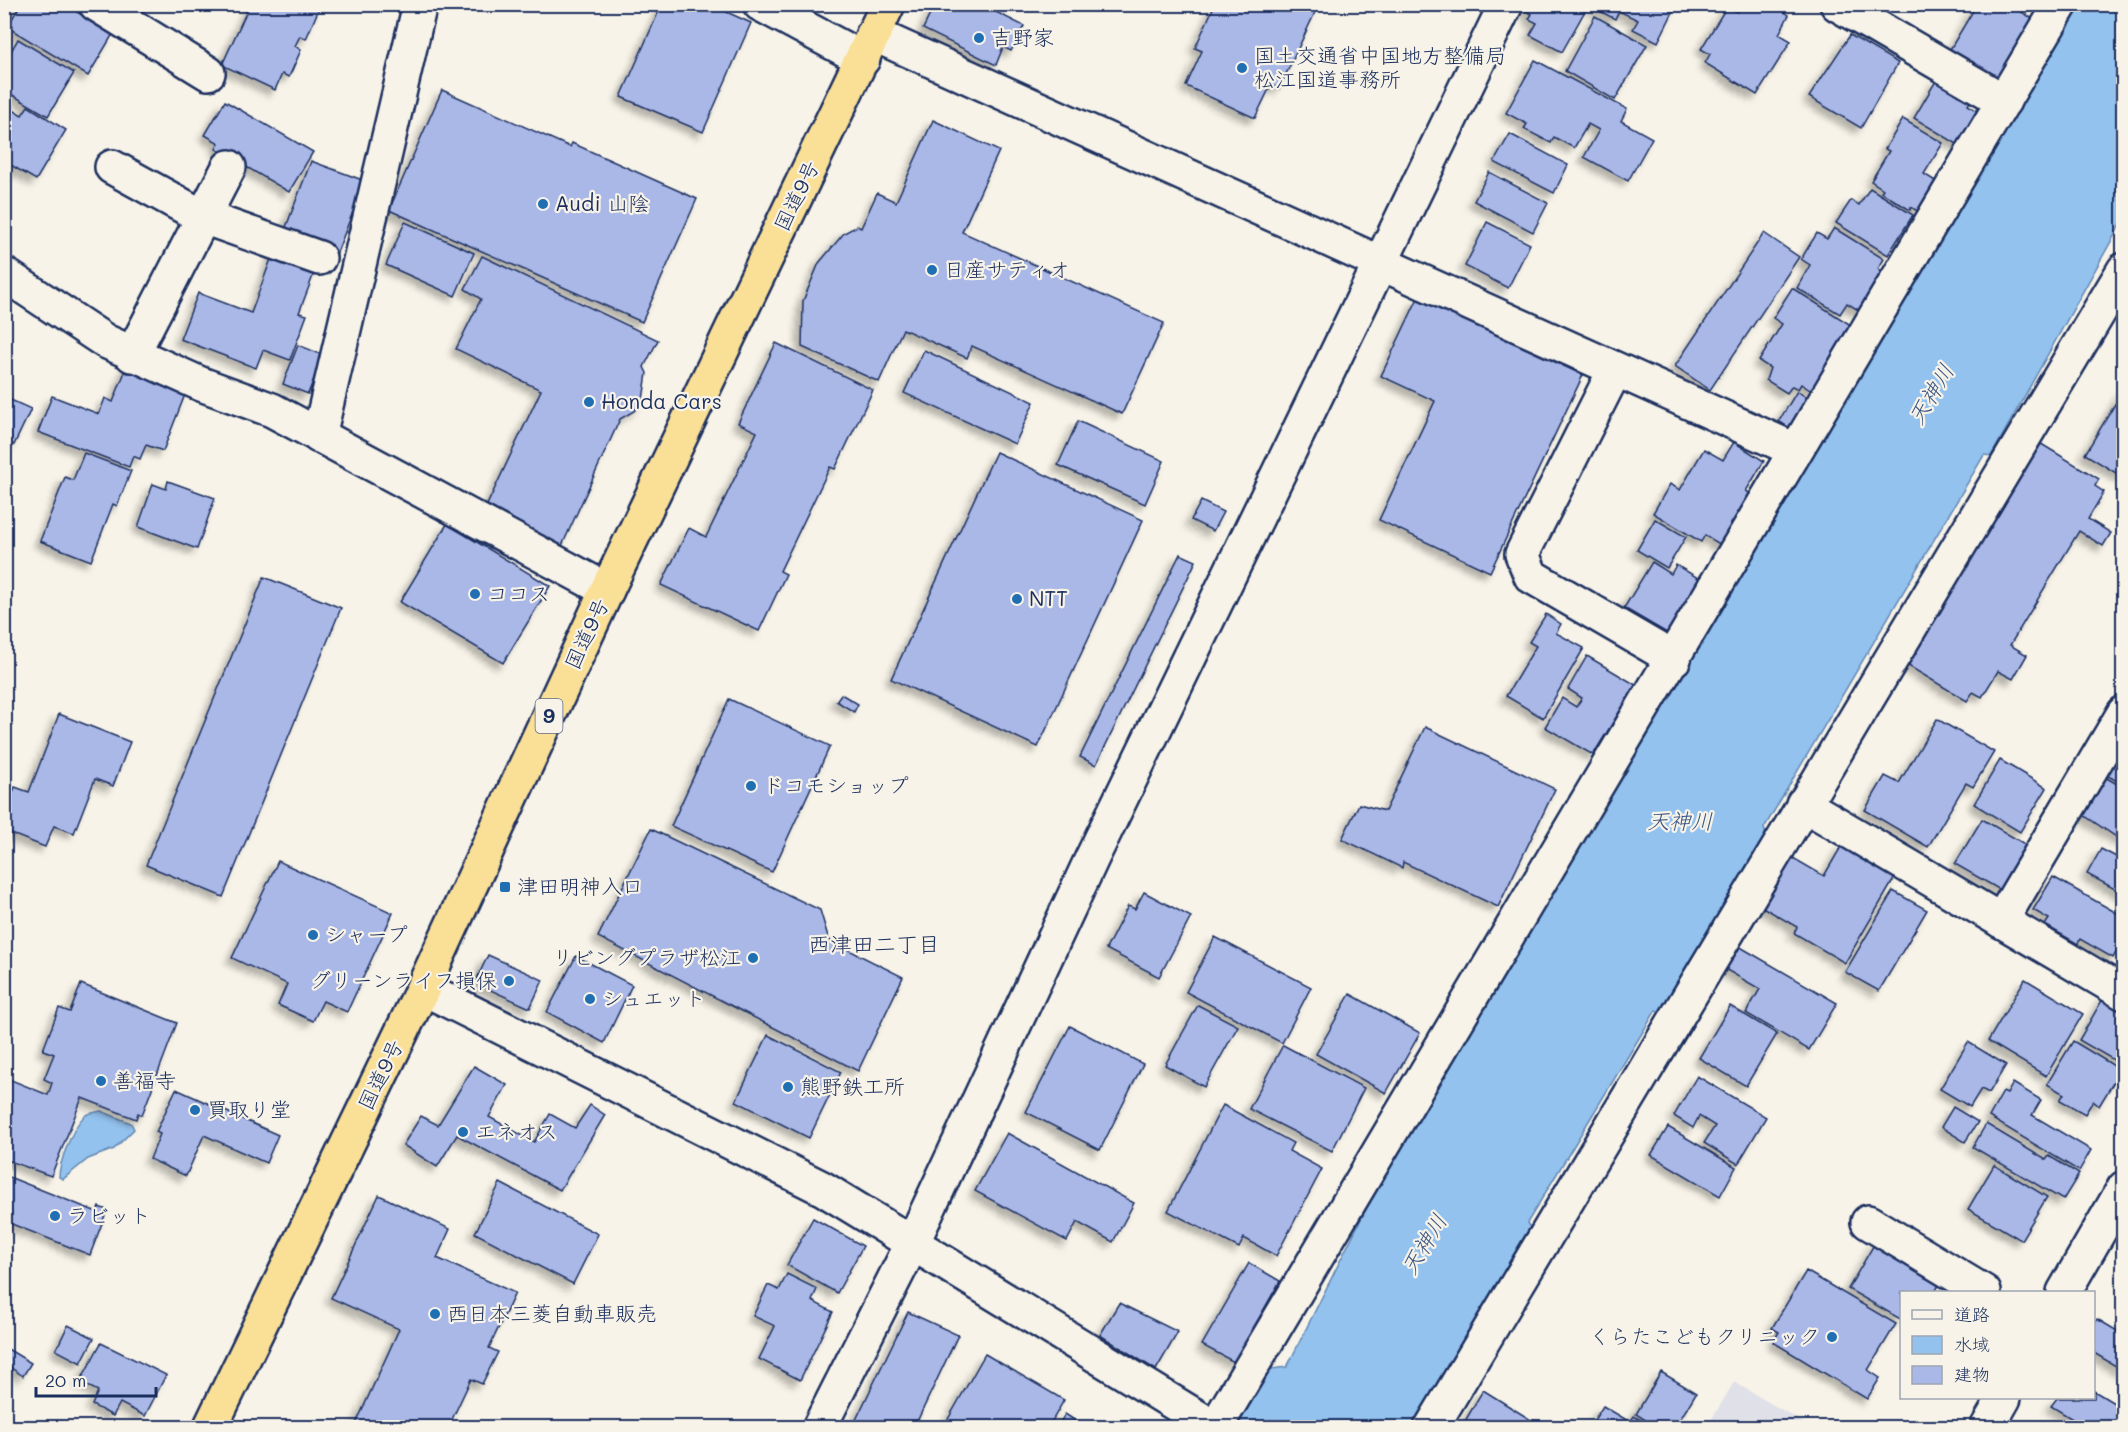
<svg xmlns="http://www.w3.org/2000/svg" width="2128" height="1432" font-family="Mali,'Klee One',sans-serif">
<defs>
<filter id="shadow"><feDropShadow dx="-5.5" dy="5.5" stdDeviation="3" flood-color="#0004"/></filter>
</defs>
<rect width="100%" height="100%" fill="#f7f3e8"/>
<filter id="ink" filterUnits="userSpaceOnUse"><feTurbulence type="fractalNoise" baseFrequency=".0167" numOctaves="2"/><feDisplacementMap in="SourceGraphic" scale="12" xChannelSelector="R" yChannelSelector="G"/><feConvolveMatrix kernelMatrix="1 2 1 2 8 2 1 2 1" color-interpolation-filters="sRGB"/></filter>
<g filter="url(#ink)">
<path fill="#e0e1e8" d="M1734 1382 1811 1427H1707Z"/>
<g fill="#93c2ee" stroke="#6387b4" stroke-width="1.5">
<path d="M2078 5H2123V220L1991 456 1984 455 1764 828 1767 838 1662 1013 1656 1010 1527 1223 1532 1230 1411 1427 1229 1428 1263 1370 1287 1367 1436 1069 1974 171Z"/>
<path d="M101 1111 131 1123 134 1129 114 1149 88 1159 63 1179 59 1177C59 1163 74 1123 86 1115 90 1113 96 1112 101 1111Z"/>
</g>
<g fill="#aab8e8" stroke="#1b2f5e" stroke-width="1.5" filter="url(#shadow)">
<path d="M21 4H64L113 34 88 76 7 27Z"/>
<path d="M250 4H321L306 39 300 36 295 46 301 50 289 77 282 74 275 90 222 65Z"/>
<path d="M662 4H709L751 23 703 132 621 97Z"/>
<path d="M935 4H980L1024 26 1011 51 1003 47 996 65 923 29Z"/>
<path d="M1215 4H1319L1279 89 1271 85 1255 118 1186 86 1202 51 1195 48Z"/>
<path d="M1524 4H1578L1586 9 1562 52 1530 35 1537 23 1529 19 1532 14 1522 9Z"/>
<path d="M1586 4H1677L1658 42 1633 29 1638 20 1619 11 1615 19Z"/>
<path d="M1741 4H1787L1783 11 1789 15 1779 34 1791 41 1757 95 1705 63 1710 54 1701 49 1727 6 1737 12Z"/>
<path d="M1977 4H2009L2033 19 1994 85 1946 56Z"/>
<path d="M1595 16 1647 45 1615 100 1565 71Z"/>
<path d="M1850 35 1898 63 1861 128 1809 97Z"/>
<path d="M18 39 74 73 48 116 4 90V63Z"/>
<path d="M1535 60 1627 109 1621 121 1652 138 1628 181 1584 157 1599 130 1588 124 1574 148 1554 137 1551 143 1524 129 1527 124 1506 113Z"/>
<path d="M1937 79 1971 100 1968 105 1982 114 1962 147 1914 118Z"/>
<path d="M442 90 570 147 572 143 697 199 642 322 389 210Z"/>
<path d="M225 101 313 152 289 192 216 149 219 143 205 135Z"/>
<path d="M4 105 22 115 28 106 66 130 36 180 4 161Z"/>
<path d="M1903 119 1943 143 1924 174 1937 182 1919 212 1911 207 1910 210 1881 192 1883 189 1871 181 1889 151 1885 149Z"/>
<path d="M933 120 999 151 962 232 1164 323 1122 414 972 346 967 358 903 329 879 382 802 347 803 301 819 263 844 233 857 226 861 228 877 193 896 202Z"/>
<path d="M1510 134 1568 165 1554 193 1494 162Z"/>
<path d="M311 161 365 181 336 255 283 235Z"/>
<path d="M1489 172 1548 203 1533 232 1474 201Z"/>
<path d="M1870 188 1913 215 1888 255 1836 223 1851 200 1859 205Z"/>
<path d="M405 222 474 253 455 296 386 265Z"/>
<path d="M1487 222 1530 244 1508 288 1465 266Z"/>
<path d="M1834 228 1884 259 1878 269 1887 274 1863 313 1847 303 1840 314 1797 288 1810 265 1801 259 1817 233 1827 239Z"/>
<path d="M1764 233 1799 257 1710 390 1675 366Z"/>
<path d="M274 251 316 268 299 313 307 315 290 360 263 350 256 368 180 339 198 293 251 313Z"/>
<path d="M482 256 658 340 644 367 647 373 643 400 634 411 620 419 561 548 487 505 541 390 456 349 481 299 465 289Z"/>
<path d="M1792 288 1854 327 1813 392 1801 384 1798 389 1792 386 1787 393 1766 380 1770 368 1759 361 1782 324 1773 318Z"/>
<path d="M1418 298 1583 375 1490 572 1379 520 1435 401 1381 376Z"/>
<path d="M776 343 873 390 835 469 830 467 780 571 786 574 759 631 661 585 689 528 706 537 757 432 738 423Z"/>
<path d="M298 345 323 355 308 394 283 384Z"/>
<path d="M924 350 1034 402 1015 444 904 393Z"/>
<path d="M128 364 188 387 163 451 146 445 140 459 133 456 129 467 38 432 52 396 99 414 105 398 113 402Z"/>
<path d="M2124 389V478L2085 454Z"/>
<path d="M1797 391 1813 401 1794 431 1779 421Z"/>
<path d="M4 397 31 409 14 445 4 441Z"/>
<path d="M1078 421 1164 461 1145 504 1058 465Z"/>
<path d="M2033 439 2099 479 2095 486 2104 492 2088 519 2111 533 2103 546 2079 531 2010 645 2027 655 2013 679 1998 671 1982 697 1973 692 1967 701 1900 661Z"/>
<path d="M1734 442 1764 461 1746 491 1756 497 1726 548 1705 535 1701 542 1653 513 1670 484 1680 490 1704 449 1723 460Z"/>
<path d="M996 452 1143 520 1038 747 891 679Z"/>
<path d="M84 453 131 471 117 506 113 504 91 561 40 541 65 477 73 480Z"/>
<path d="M168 481 215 498 197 549 138 527 153 484 166 489Z"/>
<path d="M1201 501 1223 512 1213 531 1191 520Z"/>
<path d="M1655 519 1686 537 1667 568 1637 550Z"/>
<path d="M447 524 550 586 503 663 400 602Z"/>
<path d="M1180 554 1196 561 1096 765 1080 757Z"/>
<path d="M1652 562 1671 574 1676 565 1705 582 1672 636 1624 608Z"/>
<path d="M264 577 341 608 223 897 146 865Z"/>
<path d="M1546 614 1561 624 1556 633 1584 648 1543 718 1506 696 1536 646 1529 642Z"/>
<path d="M1587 656 1636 685 1593 755 1545 727 1562 698 1576 707 1582 698 1568 689Z"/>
<path d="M841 694 858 704 854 712 836 701Z"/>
<path d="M729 699 830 746 772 872 671 826Z"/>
<path d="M59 714 130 742 113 786 95 779 74 833 54 826 45 847 4 831V815L15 787 29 792Z"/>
<path d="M1937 719 1994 752 1973 787 1966 783 1928 847 1865 810 1885 776 1899 783Z"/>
<path d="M1425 727 1555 789 1498 907 1403 862 1402 868 1342 839 1359 804 1385 811Z"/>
<path d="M2124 740V785L2096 769Z"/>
<path d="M2000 760 2047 788 2020 832 1974 804Z"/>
<path d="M2098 773 2124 788V842L2076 810Z"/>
<path d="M1982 819 2028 846 2002 891 1955 864Z"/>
<path d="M651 829 820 910 829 940 903 977 858 1071 598 937Z"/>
<path d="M1842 845 1896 876 1845 963 1794 933 1797 927 1759 905 1788 855 1824 876Z"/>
<path d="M2101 849 2124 861V894L2087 874Z"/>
<path d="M278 861 393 913 347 1012 323 1001 313 1021 278 1005 287 984 232 958Z"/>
<path d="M2053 877 2124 917V939L2113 958 2080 939 2078 944 2045 925 2049 919 2033 910Z"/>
<path d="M1893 891 1927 910 1879 991 1845 972Z"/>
<path d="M1144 892 1191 917 1159 977 1106 949 1128 906 1135 909Z"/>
<path d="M1215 937 1311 987 1282 1043 1186 992Z"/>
<path d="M1737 945 1837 1003 1809 1050 1746 1013 1760 989 1723 968Z"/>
<path d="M488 955 543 980 530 1008 475 983Z"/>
<path d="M576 956 632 985 604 1043 547 1012Z"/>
<path d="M2025 979 2083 1014 2046 1076 1988 1041Z"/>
<path d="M81 984 177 1023 142 1115 138 1113 136 1119 82 1098 51 1176 4 1159V1077L48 1095 52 1083 44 1079 54 1054 43 1050 59 1008 70 1012Z"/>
<path d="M1350 994 1420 1033 1386 1093 1316 1054Z"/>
<path d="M2105 995 2124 1009V1066L2079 1040Z"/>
<path d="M1198 1005 1238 1026 1204 1087 1165 1065Z"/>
<path d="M1730 1006 1777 1034 1746 1086 1699 1058Z"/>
<path d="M1070 1026 1143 1064 1100 1150 1026 1112Z"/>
<path d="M768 1035 841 1072 809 1138 736 1101Z"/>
<path d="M2073 1041 2121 1070 2099 1106 2093 1101 2085 1114 2060 1100 2064 1094 2047 1084Z"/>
<path d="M1968 1042 2006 1065 1989 1093 1981 1089 1970 1107 1940 1089Z"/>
<path d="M1283 1045 1364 1088 1332 1151 1249 1109Z"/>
<path d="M474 1066 507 1085 489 1117 534 1142 550 1114 575 1128 590 1105 605 1115 560 1190 457 1135 437 1167 403 1145 421 1116 438 1125Z"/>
<path d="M1697 1076 1766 1117 1738 1164 1704 1143 1715 1126 1699 1116 1693 1128 1674 1116Z"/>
<path d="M2013 1083 2041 1100 2032 1115 2091 1150 2079 1171 1989 1117 2003 1092 2007 1094Z"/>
<path d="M176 1089 278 1135 266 1163 204 1135 186 1176 150 1159 160 1134 156 1132Z"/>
<path d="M1223 1105 1293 1143 1289 1151 1322 1169 1276 1256 1244 1238 1239 1248 1168 1211Z"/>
<path d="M1953 1107 1978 1122 1965 1142 1941 1127Z"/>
<path d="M1986 1124 2046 1160 2049 1156 2079 1174 2063 1200 1973 1147Z"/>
<path d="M1668 1127 1736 1167 1720 1196 1651 1155Z"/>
<path d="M1007 1133 1134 1203 1113 1242 1077 1222 1067 1241 975 1191Z"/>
<path d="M1994 1165 2047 1197 2021 1240 1968 1209Z"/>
<path d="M4 1175 97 1212 99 1207 107 1210 90 1255 4 1221Z"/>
<path d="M500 1183 598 1234 573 1284 475 1233Z"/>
<path d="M379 1195 450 1229 437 1258 515 1293 489 1348 498 1352 482 1384 471 1379 448 1428H354L399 1329 331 1298Z"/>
<path d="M813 1218 863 1246 837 1293 787 1265Z"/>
<path d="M1876 1241 1942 1280 1935 1292H1902V1320L1848 1289Z"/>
<path d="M1249 1263 1280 1281 1234 1362 1202 1345Z"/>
<path d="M1806 1271 1896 1324 1868 1370 1880 1378 1867 1399 1773 1342 1779 1332 1772 1328Z"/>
<path d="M787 1274 817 1289 812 1301 833 1312 800 1380 759 1359 775 1326 753 1316 768 1285 779 1290Z"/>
<path d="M1119 1303 1178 1332 1156 1370 1100 1335Z"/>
<path d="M908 1312 958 1335 914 1428H852Z"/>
<path d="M2097 1319 2124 1335V1371L2094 1353V1324Z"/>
<path d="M68 1325 94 1338 81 1363 56 1350Z"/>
<path d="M101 1343 166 1375 145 1416 120 1403 113 1416 92 1405 98 1391 80 1382Z"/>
<path d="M6 1348 31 1363 23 1376 4 1363Z"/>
<path d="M985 1354 1064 1400 1048 1428H943Z"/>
<path d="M1661 1372 1696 1393 1675 1428H1658L1636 1414Z"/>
<path d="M1483 1390 1544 1428H1461Z"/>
<path d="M2094 1391 2124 1409V1428H2087L2051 1406 2057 1398H2094Z"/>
<path d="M1603 1406 1630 1422 1634 1416 1654 1428H1589Z"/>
<path d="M1065 1414 1087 1428H1057Z"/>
</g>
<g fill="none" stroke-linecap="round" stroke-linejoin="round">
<defs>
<g id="minor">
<path d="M96 4 208 73"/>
<path d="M760 4 863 59"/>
<path d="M1837 4 2004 101"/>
<path d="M873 34 1795 450"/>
<path d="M112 167 203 217 319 258"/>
<path d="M4 274 105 341 201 384 272 410 607 590"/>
<path d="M132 355 229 167"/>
<path d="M1615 370 1522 554 1531 576 1674 659"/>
<path d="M319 436 420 4"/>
<path d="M1803 804 2124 993"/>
<path d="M2001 921 2124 713"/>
<path d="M423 988 822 1188 1215 1428"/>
<path d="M1868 1222 1984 1292"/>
<path d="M2064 1292 2124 1188"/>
<path d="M819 1428 912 1244 1092 858 1506 4"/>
<path d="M1215 1428 2061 4"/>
<path d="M1431 1428 2124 270"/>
<path d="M1987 1428 2004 1398"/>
</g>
<path id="highway" d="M210 1428 423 988 607 590 888 4"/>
</defs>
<use href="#minor" stroke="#1b2f5e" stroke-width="38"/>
<use href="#highway" stroke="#1b2f5e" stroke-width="38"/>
<use href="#minor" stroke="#f7f3e8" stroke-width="33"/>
<use href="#highway" stroke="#fadf96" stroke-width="33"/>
</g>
</g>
<g fill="#1f6fb2" stroke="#f7f3e8" stroke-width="2">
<circle cx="979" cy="38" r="6"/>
<circle cx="1242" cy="68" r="6"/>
<circle cx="543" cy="204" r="6"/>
<circle cx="932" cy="270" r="6"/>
<circle cx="589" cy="402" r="6"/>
<circle cx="475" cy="594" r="6"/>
<circle cx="1017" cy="599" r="6"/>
<circle cx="751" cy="786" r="6"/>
<rect x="499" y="881" width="12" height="12" rx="3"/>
<circle cx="313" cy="935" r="6"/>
<circle cx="753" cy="958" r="6"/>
<circle cx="509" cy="981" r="6"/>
<circle cx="590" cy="999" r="6"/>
<circle cx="101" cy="1081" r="6"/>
<circle cx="788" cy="1087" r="6"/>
<circle cx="195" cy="1110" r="6"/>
<circle cx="463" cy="1132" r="6"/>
<circle cx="55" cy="1216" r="6"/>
<circle cx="435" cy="1314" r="6"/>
<circle cx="1832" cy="1337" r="6"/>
</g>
<g text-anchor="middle" stroke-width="4.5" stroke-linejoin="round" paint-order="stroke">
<rect fill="#f7f3e8" stroke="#5d6a87" stroke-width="1.5" x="535.5" y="699" width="27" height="34" rx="4.5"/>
<g font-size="20" font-weight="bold" fill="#1b2f5e">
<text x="549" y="723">9</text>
</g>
<g font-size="21" fill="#1b2f5e" stroke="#f7f3e8" text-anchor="start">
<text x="991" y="45">吉野家</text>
<text x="1254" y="63">国土交通省中国地方整備局<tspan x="1254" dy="24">松江国道事務所</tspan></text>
<text x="555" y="211">Audi 山陰</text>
<text x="944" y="277">日産サティオ</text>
<text x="601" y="409">Honda Cars</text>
<text x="487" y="601">ココス</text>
<text x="1029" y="606">NTT</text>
<text x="763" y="793">ドコモショップ</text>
<text x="517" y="894">津田明神入口</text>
<text x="325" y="942">シャープ</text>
<text x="741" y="965" text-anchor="end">リビングプラザ松江</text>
<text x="497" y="988" text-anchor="end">グリーンライフ損保</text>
<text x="602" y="1006">シュエット</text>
<text x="113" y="1088">善福寺</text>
<text x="800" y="1094">熊野鉄工所</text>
<text x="207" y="1117">買取り堂</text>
<text x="475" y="1139">エネオス</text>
<text x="67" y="1223">ラビット</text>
<text x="447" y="1321">西日本三菱自動車販売</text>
<text x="1820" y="1344" text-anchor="end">くらたこどもクリニック</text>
</g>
<g font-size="21" fill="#1b2f5e" stroke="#f7f3e8">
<text transform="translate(797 196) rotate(-64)" y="7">国道9号</text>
<text transform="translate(587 634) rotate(-65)" y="7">国道9号</text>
<text transform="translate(381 1075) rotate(-64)" y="7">国道9号</text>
</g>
<g font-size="22" font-style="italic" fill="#395482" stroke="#f7f3e8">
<text transform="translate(1931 394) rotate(-59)" y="8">天神川</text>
<text x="1680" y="829">天神川</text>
<text transform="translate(1424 1244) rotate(-59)" y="8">天神川</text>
</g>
<g font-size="22" fill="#1b2f5e" stroke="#f7f3e8">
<text x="874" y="952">西津田二丁目</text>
</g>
</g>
<rect width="2128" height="1432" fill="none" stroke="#f7f3e8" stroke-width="24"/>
<rect x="12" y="12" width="2104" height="1408" fill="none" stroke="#1b2f5e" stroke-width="2" filter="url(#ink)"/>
<rect x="1900" y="1291" width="195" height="108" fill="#f7f3e8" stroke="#9fa5b1" stroke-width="1.5"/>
<rect x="1912" y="1310" width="30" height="9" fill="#f7f3e8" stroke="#9fa5b1" stroke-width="1.5"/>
<text x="1954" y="1321" font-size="18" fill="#1b2f5e">道路</text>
<rect x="1912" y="1336" width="30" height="18" fill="#93c2ee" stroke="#9fa5b1" stroke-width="1.5"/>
<text x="1954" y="1351" font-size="18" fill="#1b2f5e">水域</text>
<rect x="1912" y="1366" width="30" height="18" fill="#aab8e8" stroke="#9fa5b1" stroke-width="1.5"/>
<text x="1954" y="1381" font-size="18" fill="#1b2f5e">建物</text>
<path d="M36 1387v9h120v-9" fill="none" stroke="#1b2f5e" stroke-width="3"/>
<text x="45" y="1387" font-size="18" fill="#1b2f5e" stroke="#f7f3e8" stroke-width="4.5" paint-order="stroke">20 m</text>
</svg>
